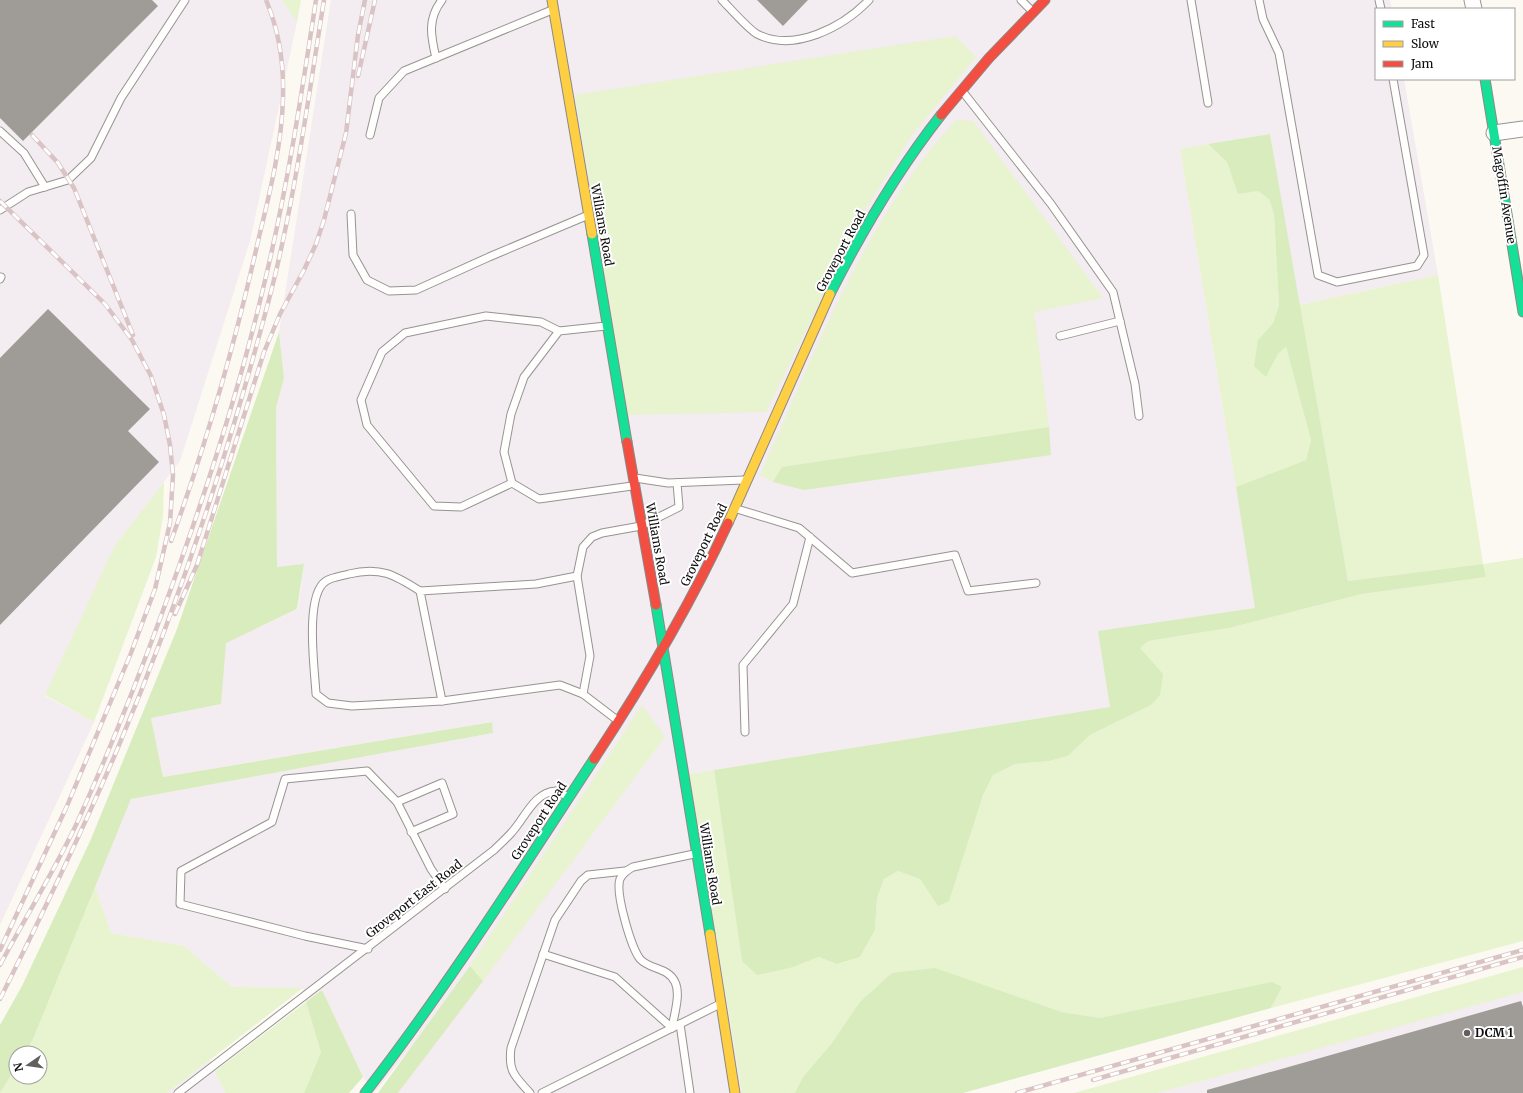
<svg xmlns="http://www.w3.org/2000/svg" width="1523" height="1093" font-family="Merriweather,serif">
<rect width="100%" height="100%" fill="#fcf9f2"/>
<g fill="#f3ecf0">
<path d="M0 0H282L297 22 250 241 180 461 114 547 45 696 94 722 0 925Z"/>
<path d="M331 0H1390L1392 9H1376V79H1404L1438 275 1299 305 1270 134 1180 149 1256 608 1099 631 1110 707 689 774 742 1093H398L665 737 374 1093 363 1077 322 990 306 1002 303 988 232 987 184 946 111 933 95 887 131 799 493 733 491 722 163 777 151 718 221 704 225 643 298 609 304 564 277 568 276 408 284 378 279 332Z"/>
<path d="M1523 992V1093H1158L1508 995Z"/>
<path d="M210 1060 225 1093H167Z"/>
</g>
<g fill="#e8f3d0">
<path d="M282 0H301L297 22Z"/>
<path d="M955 36 976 57 912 135 864 212 766 412 628 415 575 95Z"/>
<path d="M956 120 973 121 1103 298 1034 312 1049 427 782 467 773 482 760 475C815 353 865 218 956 120Z"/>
<path d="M1208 144 1227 162 1238 193 1258 191 1269 199 1274 214 1279 306 1273 323 1258 340 1266 377 1278 354 1286 347 1311 440 1306 460 1236 487 1180 149Z"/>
<path d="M1438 275 1483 564 1523 558V941L1271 1008 1282 987 1100 1018 1061 1012 832 1043 803 1077 795 1093H742L689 774 714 770 742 961 793 967 819 957 838 964 860 957 875 930 877 898 884 879 898 871 920 879 938 905 983 795 993 775 1015 764 1049 761 1068 756 1090 735 1151 705 1148 659 1140 648 1148 641 1229 628 1362 594 1486 577 1483 564 1348 581 1299 305Z"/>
<path d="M164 482 163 516 156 557 94 722 45 695 114 547Z"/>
<path d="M642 705 665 737 483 981 470 966Z"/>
<path d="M95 887 111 933 184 946 232 987 303 988 167 1093H0L16 1067V1077H40V1053H25L33 1039Z"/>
<path d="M1523 967V992L1158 1093H1074Z"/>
<path d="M306 1002 321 1052 304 1093H225L215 1071Z"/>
</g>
<g fill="#d8ecbd">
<path d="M1270 134 1348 581 1483 564 1486 577 1362 594 1229 628 1148 641 1140 648 1163 674 1160 695 1151 705 1090 735 1068 756 1049 761 1015 764 993 775 983 795 949 901 938 906 920 879 898 871 884 879 877 898 875 930 860 957 837 964 819 957 793 967 757 975 742 961 714 770 1110 707 1098 631 1255 608 1236 487 1306 460 1311 440 1286 347 1278 354 1266 377 1254 366 1258 340 1273 323 1279 306 1274 214 1269 199 1258 191 1238 194 1227 162 1208 144Z"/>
<path d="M279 332 284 378 276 408 277 567 304 564 297 609 226 643 221 704 151 718 163 777 492 722 493 733 131 799 33 1039 25 1053H16V1067L0 1093V1025L22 986 91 839 177 629Z"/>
<path d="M1049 427 1051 455 804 490 773 482 782 467Z"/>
<path d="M470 966 483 981 398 1093H378Z"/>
<path d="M935 968 1061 1012 1100 1018 1272 982 1282 987 1271 1008 963 1093H795L803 1077 832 1043 860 1002 892 973Z"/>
<path d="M322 990 363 1077 349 1093H304L321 1052 306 1002Z"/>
</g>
<g fill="#9f9c98">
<path d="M0 0H152L158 6 23 141 0 118Z"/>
<path d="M757 0H808L783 26Z"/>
<path d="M48 309 150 409 128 431 159 462 0 625V358Z"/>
<path d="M1521 1001 1523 1007V1093H1207V1090Z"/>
</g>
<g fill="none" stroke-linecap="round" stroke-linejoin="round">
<defs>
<g id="lane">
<path d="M722 0C730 8 748 29 757 34 794 53 843 27 869 0"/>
<path d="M1021 0 1031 10"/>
<path d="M1191 0 1208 103"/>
<path d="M1259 0 1263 19 1279 53 1318 275 1337 282 1417 266 1424 255 1393 79"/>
<path d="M1379 0 1381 9"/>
<path d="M436 58C431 37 427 19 442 0"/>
<path d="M963 92 1051 204 1113 292 1135 384 1139 416"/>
<path d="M0 131 24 153 45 187"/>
<path d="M370 135 379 98 404 71 552 10"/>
<path d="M0 210 28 192 68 180 91 158 121 98 185 0"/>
<path d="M351 214 353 255 367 280 389 291 416 290 489 257 586 216"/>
<path d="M0 279 1 277"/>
<path d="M606 326 559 331 524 377 511 414 504 452 512 483 539 499 632 486"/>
<path d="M1060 336 1120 321"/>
<path d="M635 478 668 483 744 480"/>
<path d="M512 483 461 507 434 506 367 425 361 400 382 352 405 333 486 316 541 322 559 331"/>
<path d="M737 509 799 528 852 573 955 555 968 591 1036 583"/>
<path d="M577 576 536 584 420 591 442 701 560 685 583 694 617 720"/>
<path d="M420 591C395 575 380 566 349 574 342 576 332 577 326 581 304 595 315 672 316 694L328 703 352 706 442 701"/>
<path d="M583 694 590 656 577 576 583 547 592 537 602 533 641 526 679 507 677 483"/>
<path d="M745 732 743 665 793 604 810 537"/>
<path d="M397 802 442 783 453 814 411 832"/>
<path d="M368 949 305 936 180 904 181 871 272 822 285 779 367 771 397 802 431 869 445 889"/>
<path d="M543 954 615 977 672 1028"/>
<path d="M680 1024 690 1093"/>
<path d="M672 1028C674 1015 681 994 675 982 668 967 650 970 640 959 631 947 615 893 620 879 623 873 627 870 633 867L694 854"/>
<path d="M178 1093 494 850C500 844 507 838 512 832 525 818 534 792 556 791L567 796"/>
<path d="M530 1093C515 1076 508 1072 511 1048L555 920 581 881 588 875 625 871"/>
<path d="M542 1093 718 1005"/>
</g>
<g id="street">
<path d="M1472 0 1474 9"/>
<path d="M1494 133 1523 129"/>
</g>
<g id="fast">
<path d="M1485 79 1523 312"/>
<path d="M592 234 627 442"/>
<path d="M830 294C862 231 897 171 941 115"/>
<path d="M656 605 710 934"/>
<path d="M365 1093C448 986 520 872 594 759"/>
</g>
<g id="slow">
<path d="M552 0 592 234"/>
<path d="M728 523 830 294"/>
<path d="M710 934 735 1093"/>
</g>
<g id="jam">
<path d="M941 115 989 58 1045 0"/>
<path d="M627 442 656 605"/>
<path d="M594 759C644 683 690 606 728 523"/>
</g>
</defs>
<use href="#lane" stroke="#959491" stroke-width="9"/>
<use href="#street" stroke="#959491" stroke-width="17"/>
<use href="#fast" stroke="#8c8a87" stroke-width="11"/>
<use href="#slow" stroke="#8c8a87" stroke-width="11"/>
<use href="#jam" stroke="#8c8a87" stroke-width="11"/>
<use href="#lane" stroke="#fffefd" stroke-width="7"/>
<use href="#street" stroke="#fffefd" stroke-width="15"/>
<use href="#fast" stroke="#16e098" stroke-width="9"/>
<use href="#slow" stroke="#ffcf43" stroke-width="9"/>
<use href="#jam" stroke="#f24e42" stroke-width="9"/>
<defs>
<g id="rail">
<path d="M358 76 375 0"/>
<path d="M32 135 58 163 74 188 133 335"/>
<path d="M0 201 105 304 132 340 151 376 164 415 170 445 173 475 170 523 155 589 131 653 67 806 0 950"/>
<path d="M171 541C207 442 236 340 259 237 270 192 282 144 283 97 284 64 279 31 266 0"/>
<path d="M175 614 197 565 264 352 280 314 304 270 316 244 324 220 346 133 358 35 365 0"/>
<path d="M0 965C25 918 53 873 76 825 107 757 135 687 161 616 200 510 236 402 262 293 286 196 301 98 316 0"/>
<path d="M0 999C41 917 81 834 117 750 176 610 225 464 264 318 293 214 307 106 324 0"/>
<path d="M1093 1080 1523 957"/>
<path d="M1017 1093 1523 950"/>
</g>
</defs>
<use href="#rail" stroke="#d9c3c5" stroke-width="4.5"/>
<use href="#rail" stroke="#fff" stroke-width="3" stroke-dasharray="9" stroke-linecap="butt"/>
</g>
<circle fill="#61605e" stroke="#fff" stroke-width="1.5" cx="1467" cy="1033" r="4"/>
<g text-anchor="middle" stroke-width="4" stroke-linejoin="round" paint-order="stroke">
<g font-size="12" fill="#0e0e0e" stroke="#fff">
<text transform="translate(1504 195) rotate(81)" y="4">Magoffin Avenue</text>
<text transform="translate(602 225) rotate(80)" y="4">Williams Road</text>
<text transform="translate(841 251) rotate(-62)" y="4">Groveport Road</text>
<text transform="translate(657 544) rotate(80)" y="4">Williams Road</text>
<text transform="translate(704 545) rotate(-64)" y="4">Groveport Road</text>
<text transform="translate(539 821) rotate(-57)" y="4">Groveport Road</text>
<text transform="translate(710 864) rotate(81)" y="4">Williams Road</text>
<text transform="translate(414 899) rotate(-38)" y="4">Groveport East Road</text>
</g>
<g font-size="12" font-weight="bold" fill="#0e0e0e" stroke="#fff" text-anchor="start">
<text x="1475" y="1037">DCM 1</text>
</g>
</g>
<rect x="1375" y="8" width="140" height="72" fill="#ffffff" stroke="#9f9f9f"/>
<rect x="1383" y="21" width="20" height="6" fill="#16e098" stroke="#9f9f9f"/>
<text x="1411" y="28" font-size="12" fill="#0e0e0e">Fast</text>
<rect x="1383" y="41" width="20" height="6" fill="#ffcf43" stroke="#9f9f9f"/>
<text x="1411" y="48" font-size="12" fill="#0e0e0e">Slow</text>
<rect x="1383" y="61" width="20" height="6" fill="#f24e42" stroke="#9f9f9f"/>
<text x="1411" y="68" font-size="12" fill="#0e0e0e">Jam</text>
<g transform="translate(28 1065) rotate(257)"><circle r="19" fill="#ffffff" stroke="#9f9f9f"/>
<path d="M0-3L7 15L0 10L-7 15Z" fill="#61605e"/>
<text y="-6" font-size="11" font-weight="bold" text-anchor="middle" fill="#0e0e0e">N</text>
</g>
</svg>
